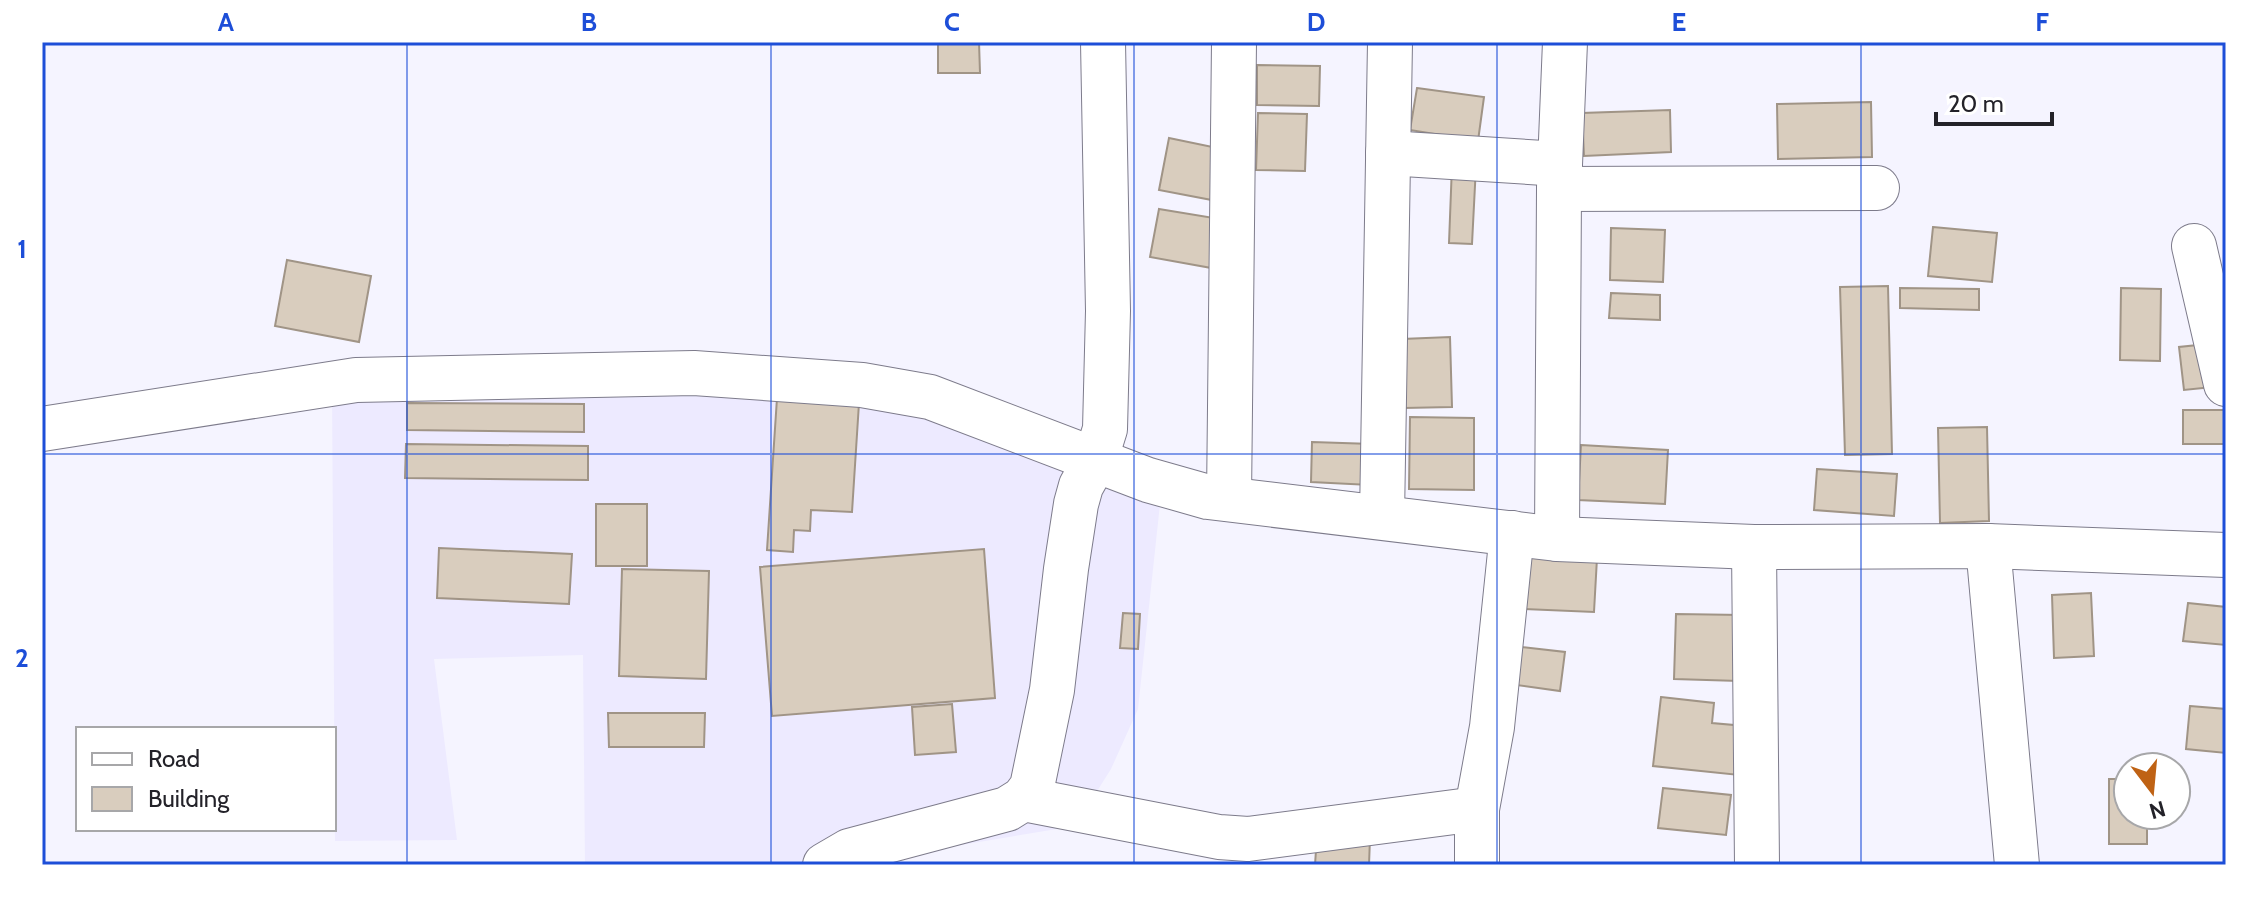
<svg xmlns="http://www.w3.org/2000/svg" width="2268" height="907" font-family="Cabin,sans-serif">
<rect width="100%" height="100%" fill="#f5f4ff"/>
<path fill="#edeaff" d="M332 389 904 396 1160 504 1138 709 1111 769 1075 826 841 865H585L583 655 434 659 457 840 335 841Z"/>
<g fill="#d9cdbe" stroke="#a09486" stroke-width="2">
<path d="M938 42H979L980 73H938Z"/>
<path d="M1257 65 1320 66 1319 106 1257 105Z"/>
<path d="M1417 88 1484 97 1478 141 1410 130Z"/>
<path d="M1871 102 1872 157 1778 159 1777 104Z"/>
<path d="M1670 110 1671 152 1584 156 1582 113Z"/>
<path d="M1258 113 1307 114 1305 171 1256 170Z"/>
<path d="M1169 138 1227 150 1217 201 1159 190Z"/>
<path d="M1452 165 1476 166 1472 244 1449 243Z"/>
<path d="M1159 209 1226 220 1217 269 1150 257Z"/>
<path d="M1933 227 1997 233 1992 282 1928 276Z"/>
<path d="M1611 228 1665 230 1663 282 1610 280Z"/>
<path d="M287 260 371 276 359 342 275 326Z"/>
<path d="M1888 286 1892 454 1845 455 1840 287Z"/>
<path d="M1900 288 1979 289V310L1900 308Z"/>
<path d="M2121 288 2161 289 2160 361 2120 360Z"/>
<path d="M1611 293 1660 295V320L1609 318Z"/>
<path d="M1450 337 1452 407 1404 408 1402 339Z"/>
<path d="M2217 343 2222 386 2184 390 2179 347Z"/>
<path d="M777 398 859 403 852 512 811 510 810 531 794 530 793 552 767 550Z"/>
<path d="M407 403 584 404V432L407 430Z"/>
<rect x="2183" y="410" width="43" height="34"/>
<path d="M1410 417 1474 418V490L1409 489Z"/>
<path d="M1987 427 1989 521 1940 523 1938 428Z"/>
<path d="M1312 442 1372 444 1370 485 1311 482Z"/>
<path d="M406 444 588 446V480L405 478Z"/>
<path d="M1581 445 1668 450 1665 504 1578 500Z"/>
<path d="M1817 469 1897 474 1894 516 1814 510Z"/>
<rect x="596" y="504" width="51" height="62"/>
<path d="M439 548 572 554 569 604 437 598Z"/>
<path d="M984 549 995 698 772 716 760 567Z"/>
<path d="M1525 555 1597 558 1594 612 1522 609Z"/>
<path d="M622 569 709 571 706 679 619 676Z"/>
<path d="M2091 593 2094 656 2054 658 2052 595Z"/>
<path d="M2188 603 2226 607V645L2183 641Z"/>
<path d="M1123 613 1140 614 1138 649 1120 648Z"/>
<path d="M1676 614 1742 615 1739 681 1674 679Z"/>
<path d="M1521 647 1565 652 1560 691 1516 685Z"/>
<path d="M1661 697 1714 703 1712 723 1745 726 1739 775 1653 766Z"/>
<path d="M952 704 956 752 915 755 912 707Z"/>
<path d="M2190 706 2226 709V753L2186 749Z"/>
<path d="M608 713H705L704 747H609Z"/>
<path d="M2109 779H2128V815H2147V844H2109Z"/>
<path d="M1663 788 1731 795 1726 835 1658 828Z"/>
<path d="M1317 835 1370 838 1369 865H1315Z"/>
</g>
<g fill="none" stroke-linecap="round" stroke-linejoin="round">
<defs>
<g id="minor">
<path d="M1388 153 1560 164"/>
<path d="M1559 189 1877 188"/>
<path d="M2194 246 2226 384"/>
<path d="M42 429 356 380 694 373 862 385 930 397 1148 480 1208 497 1557 539 1754 547 1988 546 2226 555"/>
<path d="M1229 499 1234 42"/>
<path d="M1382 517 1390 42"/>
<path d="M1557 539 1559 189 1565 42"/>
<path d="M1988 546 2017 865"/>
<path d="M1754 547 1757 865"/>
<path d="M1023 799 1219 837 1248 839 1477 809"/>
<path d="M825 865 849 851 1007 809 1023 799 1032 787 1052 690 1066 569 1076 504 1081 486 1095 461 1105 429 1108 311 1103 42"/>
<path d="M1477 865V809L1492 727 1512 533"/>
</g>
</defs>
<use href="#minor" stroke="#7d7b8b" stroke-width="46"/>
<use href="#minor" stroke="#fff" stroke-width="44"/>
</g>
<path fill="none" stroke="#1d4ed8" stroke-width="2" stroke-opacity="0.55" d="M407 42V865M771 42V865M1134 42V865M1497 42V865M1861 42V865M42 454H2226"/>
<rect width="2268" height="907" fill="none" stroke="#ffffff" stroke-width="88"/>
<rect x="76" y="727" width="260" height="104" fill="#ffffff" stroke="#a7a7a9" stroke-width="2"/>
<rect x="92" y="753" width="40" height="12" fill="#ffffff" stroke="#a7a7a9" stroke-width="2"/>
<text x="148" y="767" font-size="24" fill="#232229">Road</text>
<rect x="92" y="787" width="40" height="24" fill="#d9cdbe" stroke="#a7a7a9" stroke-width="2"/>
<text x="148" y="807" font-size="24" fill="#232229">Building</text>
<g transform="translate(2152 791) rotate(164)"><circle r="38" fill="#ffffff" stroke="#a7a7a9" stroke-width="2"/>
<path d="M0-6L14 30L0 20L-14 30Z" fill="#bf6214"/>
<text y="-12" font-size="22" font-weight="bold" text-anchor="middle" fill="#232229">N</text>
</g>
<path d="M1936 112v12h116v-12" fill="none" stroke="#232229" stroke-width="4"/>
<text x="1948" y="112" font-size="24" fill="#232229" stroke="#ffffff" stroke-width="6" paint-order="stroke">20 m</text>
<rect x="44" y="44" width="2180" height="819" fill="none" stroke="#1d4ed8" stroke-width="3"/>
<g font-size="26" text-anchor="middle" font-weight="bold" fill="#1d4ed8">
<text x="226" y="31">A</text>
<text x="589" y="31">B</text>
<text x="952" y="31">C</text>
<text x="1316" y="31">D</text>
<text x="1679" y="31">E</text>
<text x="2042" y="31">F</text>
<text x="22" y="258">1</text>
<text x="22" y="667">2</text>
</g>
</svg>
